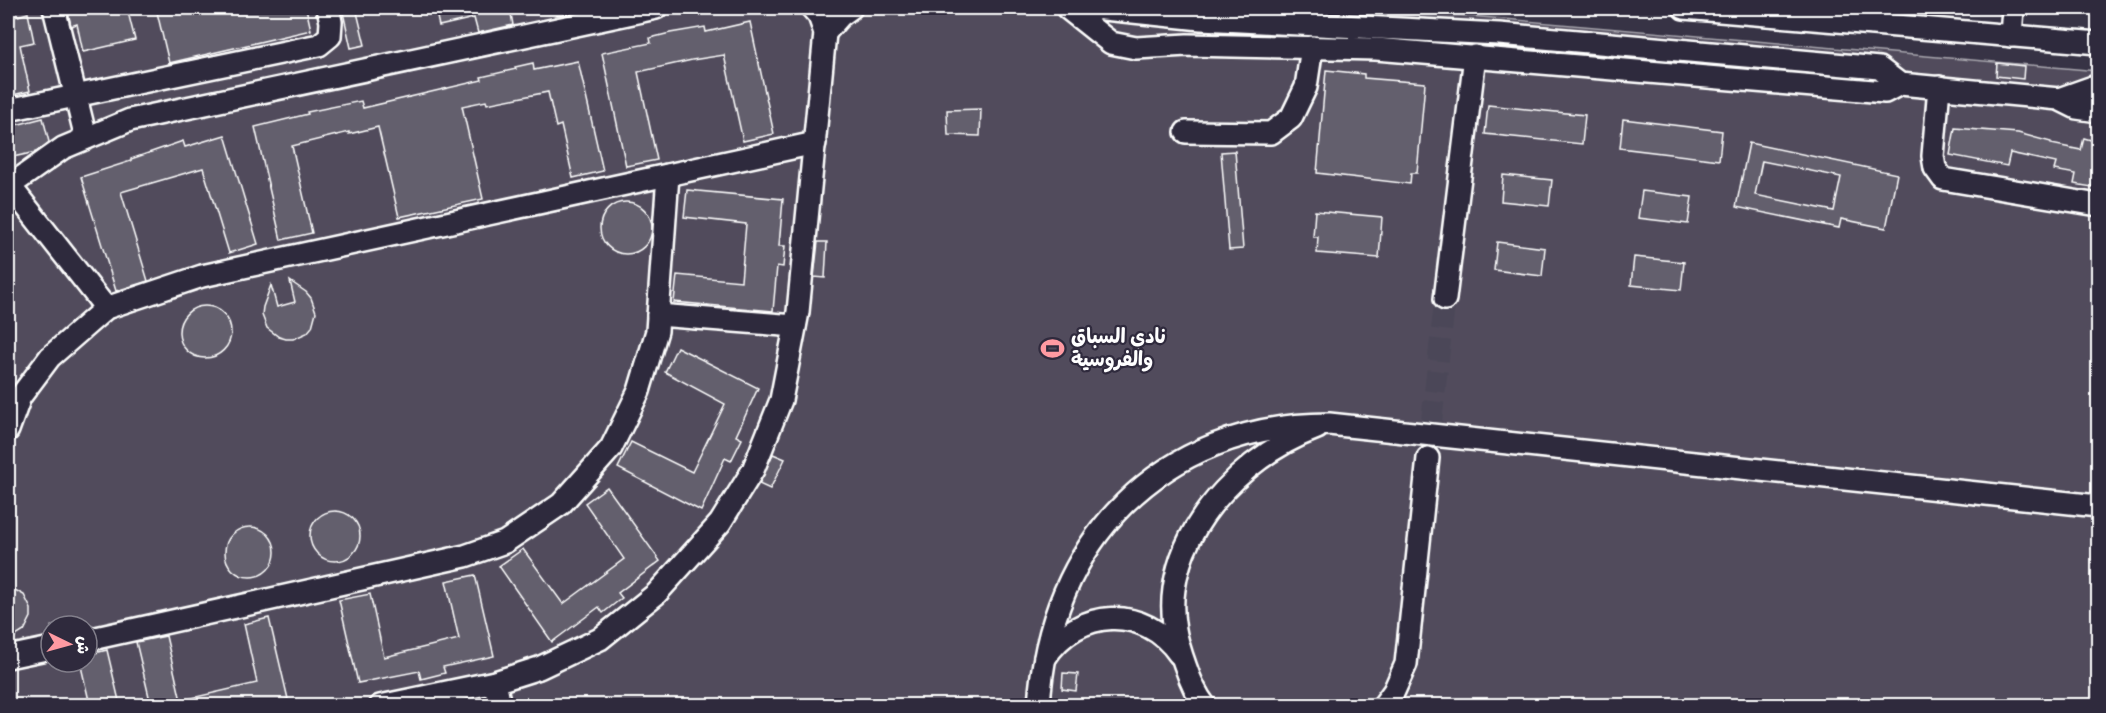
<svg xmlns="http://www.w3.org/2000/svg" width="2106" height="713" font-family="'Gochi Hand','Playpen Sans Arabic',sans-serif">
<rect width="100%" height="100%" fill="#373345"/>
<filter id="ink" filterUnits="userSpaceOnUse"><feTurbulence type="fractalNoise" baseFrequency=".0167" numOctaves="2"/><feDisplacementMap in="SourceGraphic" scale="12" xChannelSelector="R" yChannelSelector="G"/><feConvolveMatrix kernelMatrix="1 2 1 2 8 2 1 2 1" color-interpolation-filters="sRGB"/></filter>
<g filter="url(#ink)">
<path fill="#514c5c" stroke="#a8a6ae" stroke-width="1.5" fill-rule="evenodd" d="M8 8H1378L2098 71V705H8ZM51 626H87V662H51Z"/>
<g fill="#635f6d" stroke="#fff" stroke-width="1.5" fill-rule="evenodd">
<path d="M73 8H127L135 40 83 52 77 24 71 26 68 12 74 11Z"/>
<path d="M156 8H306L311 30 169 63Z"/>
<path d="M342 8H356L365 45 351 48Z"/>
<path d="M435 8H510L513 25 478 33 474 18 439 26Z"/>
<path d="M8 12H13L14 17 28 13 34 42 20 45 30 91 8 96Z"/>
<path d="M750 22 774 134 743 141 724 55 692 60 638 72 657 160 626 166 602 53 651 43 650 38 670 33 705 27 706 32Z"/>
<path d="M578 61 603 171 573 178 561 125 556 127 548 92 487 104 486 101 462 106 483 199 399 217 378 127 349 134V132L292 146 312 233 281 240 255 127 308 114 307 112 361 101 363 108 482 80 481 77 516 69 515 67 533 63 534 70Z"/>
<path d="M1997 63 2024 66 2023 79 1996 76Z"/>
<path d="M1326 70 1364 74V78L1425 83 1417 173H1411L1410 184 1317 173Z"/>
<path d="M1488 105 1585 115 1582 144 1485 134Z"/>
<path d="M981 109 980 136 948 135 947 110Z"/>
<path d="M43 118 49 142 36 152 8 158V127Z"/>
<path d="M1623 119 1722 131 1719 160 1620 148Z"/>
<path d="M1955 128 2018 133 2051 142V144L2081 150 2084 138 2098 142V156L2092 187 2074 184 2076 174 2054 170 2056 163 2010 153 2007 166 1950 155Z"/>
<path d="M225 135 258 244 229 253 203 168 121 192 148 281 116 291 81 177 131 161V159L183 141 185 147Z"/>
<path d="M1749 143 1897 174 1886 228 1841 219 1839 228 1736 207ZM1762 161 1841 177 1834 211 1755 195Z"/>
<path d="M1235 151 1243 249 1229 250 1221 152Z"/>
<path d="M1503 175 1552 180 1549 206 1501 201Z"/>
<path d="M687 190 783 199 779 246H785L783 267 777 266 773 311 674 302 677 275 741 281 746 224 684 217Z"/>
<path d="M1642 191 1692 197 1688 224 1638 218Z"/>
<circle cx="626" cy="228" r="26"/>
<path d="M1315 211 1382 217 1379 258 1317 253 1318 237H1313Z"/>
<path d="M818 242H827L825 278 814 277Z"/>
<path d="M1497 242 1545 248 1542 276 1494 270Z"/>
<path d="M1634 257 1684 262 1681 290 1631 285Z"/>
<path d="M290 281 306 292 311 298 316 312 312 327 307 333 293 339H286L279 337 267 328 262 315 263 307 271 285 277 307 295 302Z"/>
<circle cx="205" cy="332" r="26"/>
<path d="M677 347 758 388 736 436 742 439 731 461 725 458 701 511 618 468 631 442 692 472 725 404 665 372Z"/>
<path d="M773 454 785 459 770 489 759 484Z"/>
<path d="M607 487 660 561 618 593 622 598 603 613 599 607 552 642 499 566 523 549 563 604 624 559 585 503Z"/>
<circle cx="335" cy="536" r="25"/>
<circle cx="250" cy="552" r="25"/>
<path d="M475 575 494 656 443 667 445 673 421 679 419 671 358 683 339 600 370 594 384 657 459 639 446 581Z"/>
<path d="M8 586 24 595 31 609V617L24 631 8 641Z"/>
<path d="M269 618 288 699 262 705H184L183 700 257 683 244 624Z"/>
<path d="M166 636 182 705H151L136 642Z"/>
<path d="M107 650 120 705H90L80 662H87V655Z"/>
<path d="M1063 673 1078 674 1076 691 1062 689Z"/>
</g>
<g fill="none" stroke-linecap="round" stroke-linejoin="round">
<path stroke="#4b4758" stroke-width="21" stroke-dasharray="21 10" stroke-linecap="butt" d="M1428 453 1445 299"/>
<defs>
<g id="minor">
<path d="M54 8 86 138"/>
<path d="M1067 8 1111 43 1136 48 1187 45 1376 49 1885 92 1900 84"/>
<path d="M1094 8 1201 19 1499 34 1879 68 1900 84 2059 99 2077 108 2098 111"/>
<path d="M1684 8 2098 43"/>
<path d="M825 33 840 16 851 8"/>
<path d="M2011 36 2013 8"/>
<path d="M1939 87 1933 156 1935 168 1943 179 2098 205"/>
<path d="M2059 99 2093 87 2098 88"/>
<path d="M8 110 319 45 330 36 331 22 328 8"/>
<path d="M1186 132 1271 133 1291 118 1306 87 1312 47"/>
<path d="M10 186 106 308"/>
<path d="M8 187 63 148 130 120 656 8"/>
<path d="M1445 299 1475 56"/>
<path d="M658 315 795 326"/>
<path d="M8 430 20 397 50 357 106 308 202 276 815 143"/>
<path d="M87 640 465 556 505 542 561 504 611 448 639 391 657 331 668 175"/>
<path d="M8 657 51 648"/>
<path d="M1045 658C1078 607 1145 605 1179 654"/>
<path d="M495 682 500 706"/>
<path d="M380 706 495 682 539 668 600 639 656 594 720 523 753 470 781 400 798 312 825 33 819 16 812 8"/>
<path d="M1039 706C1048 541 1162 424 1329 424L2098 506"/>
<path d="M1205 706C1195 693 1190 680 1185 665 1176 640 1170 616 1174 589 1184 516 1250 453 1317 428"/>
<path d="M1383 706 1394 691 1406 664 1428 458"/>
</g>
</defs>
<use href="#minor" stroke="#fff" stroke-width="26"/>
<use href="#minor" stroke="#2f2a3d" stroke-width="21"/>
</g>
</g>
<defs>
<symbol id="stadium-bare" viewBox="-9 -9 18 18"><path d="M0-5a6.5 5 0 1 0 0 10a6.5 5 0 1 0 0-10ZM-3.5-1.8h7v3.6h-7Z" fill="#ff9aa2" stroke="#2f2a3d" stroke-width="2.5" paint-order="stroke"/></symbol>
</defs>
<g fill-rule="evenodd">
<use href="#stadium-bare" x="1036" y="332" width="33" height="33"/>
</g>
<g text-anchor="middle" stroke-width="4.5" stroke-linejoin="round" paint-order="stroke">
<g font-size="20" font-weight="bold" fill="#fff" stroke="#2f2a3d" text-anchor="start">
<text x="1071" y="343">نادي السباق<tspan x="1071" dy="23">والفروسية</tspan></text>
</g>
</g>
<rect width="2106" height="713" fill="none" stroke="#2f2a3d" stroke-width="30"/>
<rect x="15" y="15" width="2076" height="683" fill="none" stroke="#fff" stroke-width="2" filter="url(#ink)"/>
<g transform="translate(69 644) rotate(95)"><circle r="28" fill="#2f2a3d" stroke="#827f8b" stroke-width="1.5"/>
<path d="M0-4.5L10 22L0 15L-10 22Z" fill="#ff9aa2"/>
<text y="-9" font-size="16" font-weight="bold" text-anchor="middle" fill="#ffffff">ش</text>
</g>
</svg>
